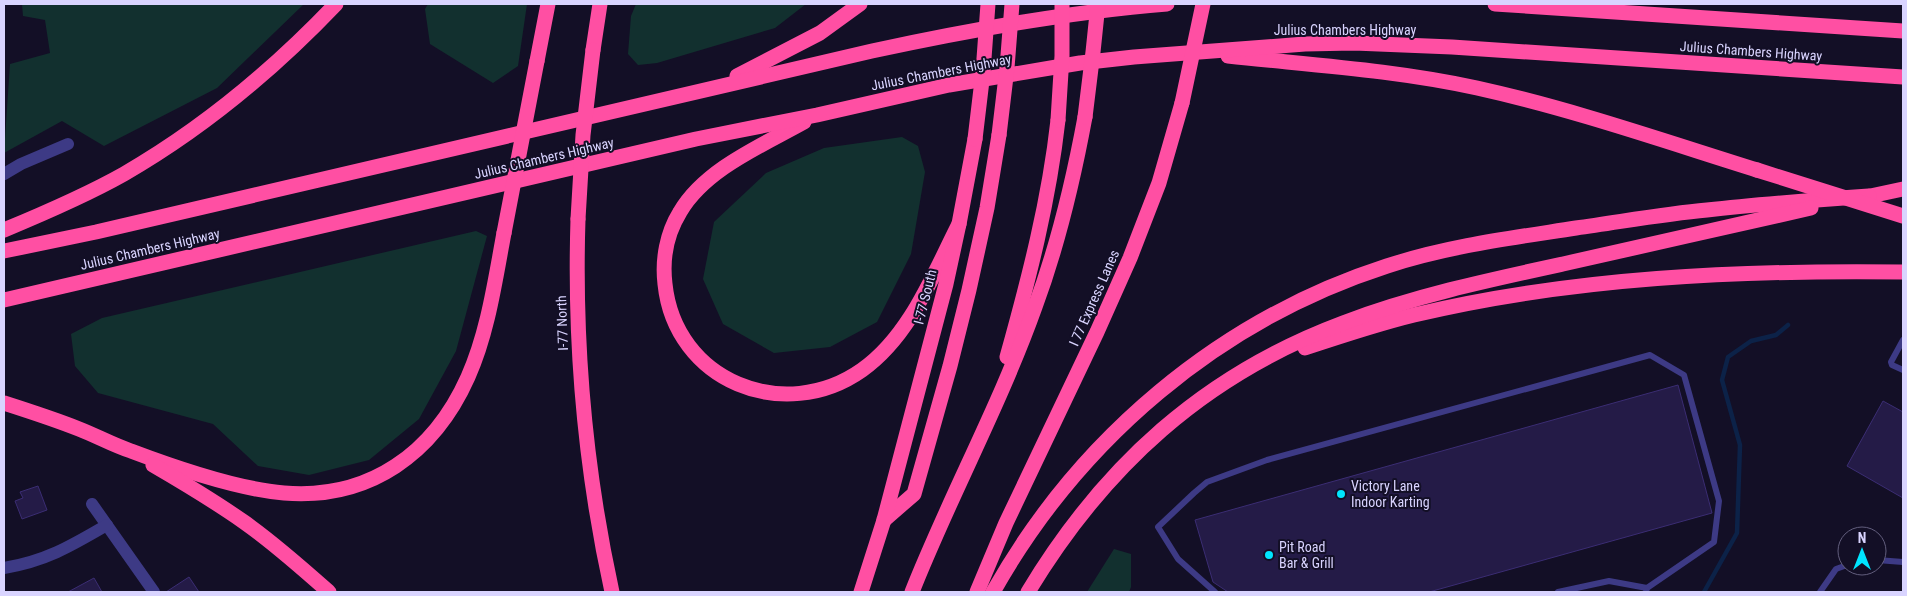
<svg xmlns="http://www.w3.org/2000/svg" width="1907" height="596" font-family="'Roboto Condensed',sans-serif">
<rect width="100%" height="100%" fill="#130f26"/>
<g fill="#12302f">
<path d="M22 4H304L217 88 104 146 62 121 4 153 10 64 50 53 45 20 23 16Z"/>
<path d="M428 4H527L518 66 493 83 430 44 425 9Z"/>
<path d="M636 4H806L775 28 657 63 638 65 628 54 631 16Z"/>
<path d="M902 137 918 146 925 172 911 254 877 322 830 347 774 353 723 324 703 279 714 222 766 173 824 148Z"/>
<path d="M476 231 487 236 456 351 419 419 369 460 309 475 258 466 213 424 98 393 75 366 71 334 102 318Z"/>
<path d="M1114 549 1131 554V587L1129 592H1087Z"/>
</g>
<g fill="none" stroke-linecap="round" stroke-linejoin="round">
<path stroke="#0c2248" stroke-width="4.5" d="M1704 592 1737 533 1740 445 1722 380 1728 357 1751 341 1776 335 1788 325"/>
</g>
<g fill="#241b47" stroke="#3b2d73">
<path d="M1678 385 1712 513 1429 592H1228L1213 582 1195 520Z"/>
<path d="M1883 401 1903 412V498L1847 466Z"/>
<path d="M38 486 47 510 22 519 15 501 23 498 20 492Z"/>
<path d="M189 577 199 592H166Z"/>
<path d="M94 578 102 592H68Z"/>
</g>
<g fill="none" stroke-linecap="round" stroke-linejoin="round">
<g stroke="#3d3a85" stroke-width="6">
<path d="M1903 340 1891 362 1892 365 1903 370"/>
<path d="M1877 560 1903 562"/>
<path d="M1215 592 1178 559 1158 527 1194 493 1207 482 1267 460 1650 355 1684 375 1719 501 1714 542 1647 588 1646 592"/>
<path d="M1558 592 1609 581 1647 588"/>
<path d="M1820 592 1836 569 1847 565"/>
</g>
<g stroke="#3d3a85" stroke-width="12">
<path d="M4 174 21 164 68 144"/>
<path d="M92 504 154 592"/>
<path d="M4 568C46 561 71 546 107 525"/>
</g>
<g stroke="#ff4fa3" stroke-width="15">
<path d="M1495 4 1903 31"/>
<path d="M593 50 600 4"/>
<path d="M1228 56C1311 65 1395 70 1477 88 1572 109 1664 141 1757 170"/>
<path d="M537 61 548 4"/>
<path d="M737 76 820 33 860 4"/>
<path d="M804 122C763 145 705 169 680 212 667 233 662 259 665 284 675 381 784 425 862 370 910 336 933 275 959 224"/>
<path d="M1861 198 1903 189"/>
<path d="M578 219C574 345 585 469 612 592"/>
<path d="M4 230C45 213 85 196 124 174 202 129 274 69 336 4"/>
<path d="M4 251 96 232 872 51C969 30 1067 12 1167 4"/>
<path d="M4 300 696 139 817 115 949 85 1080 63 1134 57 1305 44 1354 43 1452 47 1903 77"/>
<path d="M1305 348C1341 336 1377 324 1414 315 1574 277 1739 270 1903 272"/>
<path d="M1007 357C1029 278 1049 201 1058 120"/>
<path d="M4 403C29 411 54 419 79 429 97 436 113 445 131 451 176 468 237 489 284 493 370 500 434 453 468 377 488 332 495 281 504 233"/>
<path d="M153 465C184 483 214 501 244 522 274 543 302 568 329 592"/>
<path d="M884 520 914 494 950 366 969 290 987 208 999 135"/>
<path d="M861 592 884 520 946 284 959 224 975 139"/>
<path d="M912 592C950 496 1000 405 1035 307 1058 245 1073 182 1085 117"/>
<path d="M977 592 1006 523 1097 332 1130 258 1159 183 1182 103"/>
<path d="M993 592C1079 439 1219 320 1387 266 1448 246 1512 238 1576 228 1620 222 1663 214 1707 210 1761 204 1815 200 1869 196"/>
<path d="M1028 592C1104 466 1204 375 1343 323 1414 296 1489 280 1563 264 1646 245 1728 227 1811 208"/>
</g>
<g stroke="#ff4fa3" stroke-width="15">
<path d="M1182 103 1203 4"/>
<path d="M1085 117 1093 52 1098 4"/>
<path d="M1058 120 1062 56V4"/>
<path d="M999 135 1007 68 1012 4"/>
<path d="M975 139 983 72 988 4"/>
<path d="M1757 170 1903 216"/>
<path d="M578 219 583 135 593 50"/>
<path d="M504 233 537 61"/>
</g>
</g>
<g fill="#00e5ff" stroke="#130f26" stroke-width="2">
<circle cx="1341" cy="494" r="5"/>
<circle cx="1269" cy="555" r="5"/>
</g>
<g text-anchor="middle" stroke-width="4" stroke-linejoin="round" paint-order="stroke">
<g font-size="14" fill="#d9d4ff" stroke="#130f26">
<text x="1345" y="35">Julius Chambers Highway</text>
<text transform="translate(1751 51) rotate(4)" y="5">Julius Chambers Highway</text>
<text transform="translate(941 72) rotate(-11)" y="5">Julius Chambers Highway</text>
<text transform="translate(544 158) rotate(-13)" y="5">Julius Chambers Highway</text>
<text transform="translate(150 249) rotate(-13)" y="5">Julius Chambers Highway</text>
<text transform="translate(925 297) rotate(-76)" y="5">I-77 South</text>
<text transform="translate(1094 298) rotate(-66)" y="5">I 77 Express Lanes</text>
<text transform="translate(562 323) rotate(-92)" y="5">I-77 North</text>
</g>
<g font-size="14" fill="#d9d4ff" stroke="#130f26" text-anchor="start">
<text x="1351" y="491">Victory Lane<tspan x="1351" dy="16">Indoor Karting</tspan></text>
<text x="1279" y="552">Pit Road<tspan x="1279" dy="16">Bar &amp; Grill</tspan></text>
</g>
</g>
<rect width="1907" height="596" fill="none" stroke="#d9d4ff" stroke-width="10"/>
<g transform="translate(1862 551)"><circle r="24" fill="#130f26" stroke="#625e7d"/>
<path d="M0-4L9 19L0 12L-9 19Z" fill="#00e5ff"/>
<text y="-8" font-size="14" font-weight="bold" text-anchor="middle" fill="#d9d4ff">N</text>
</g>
</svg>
